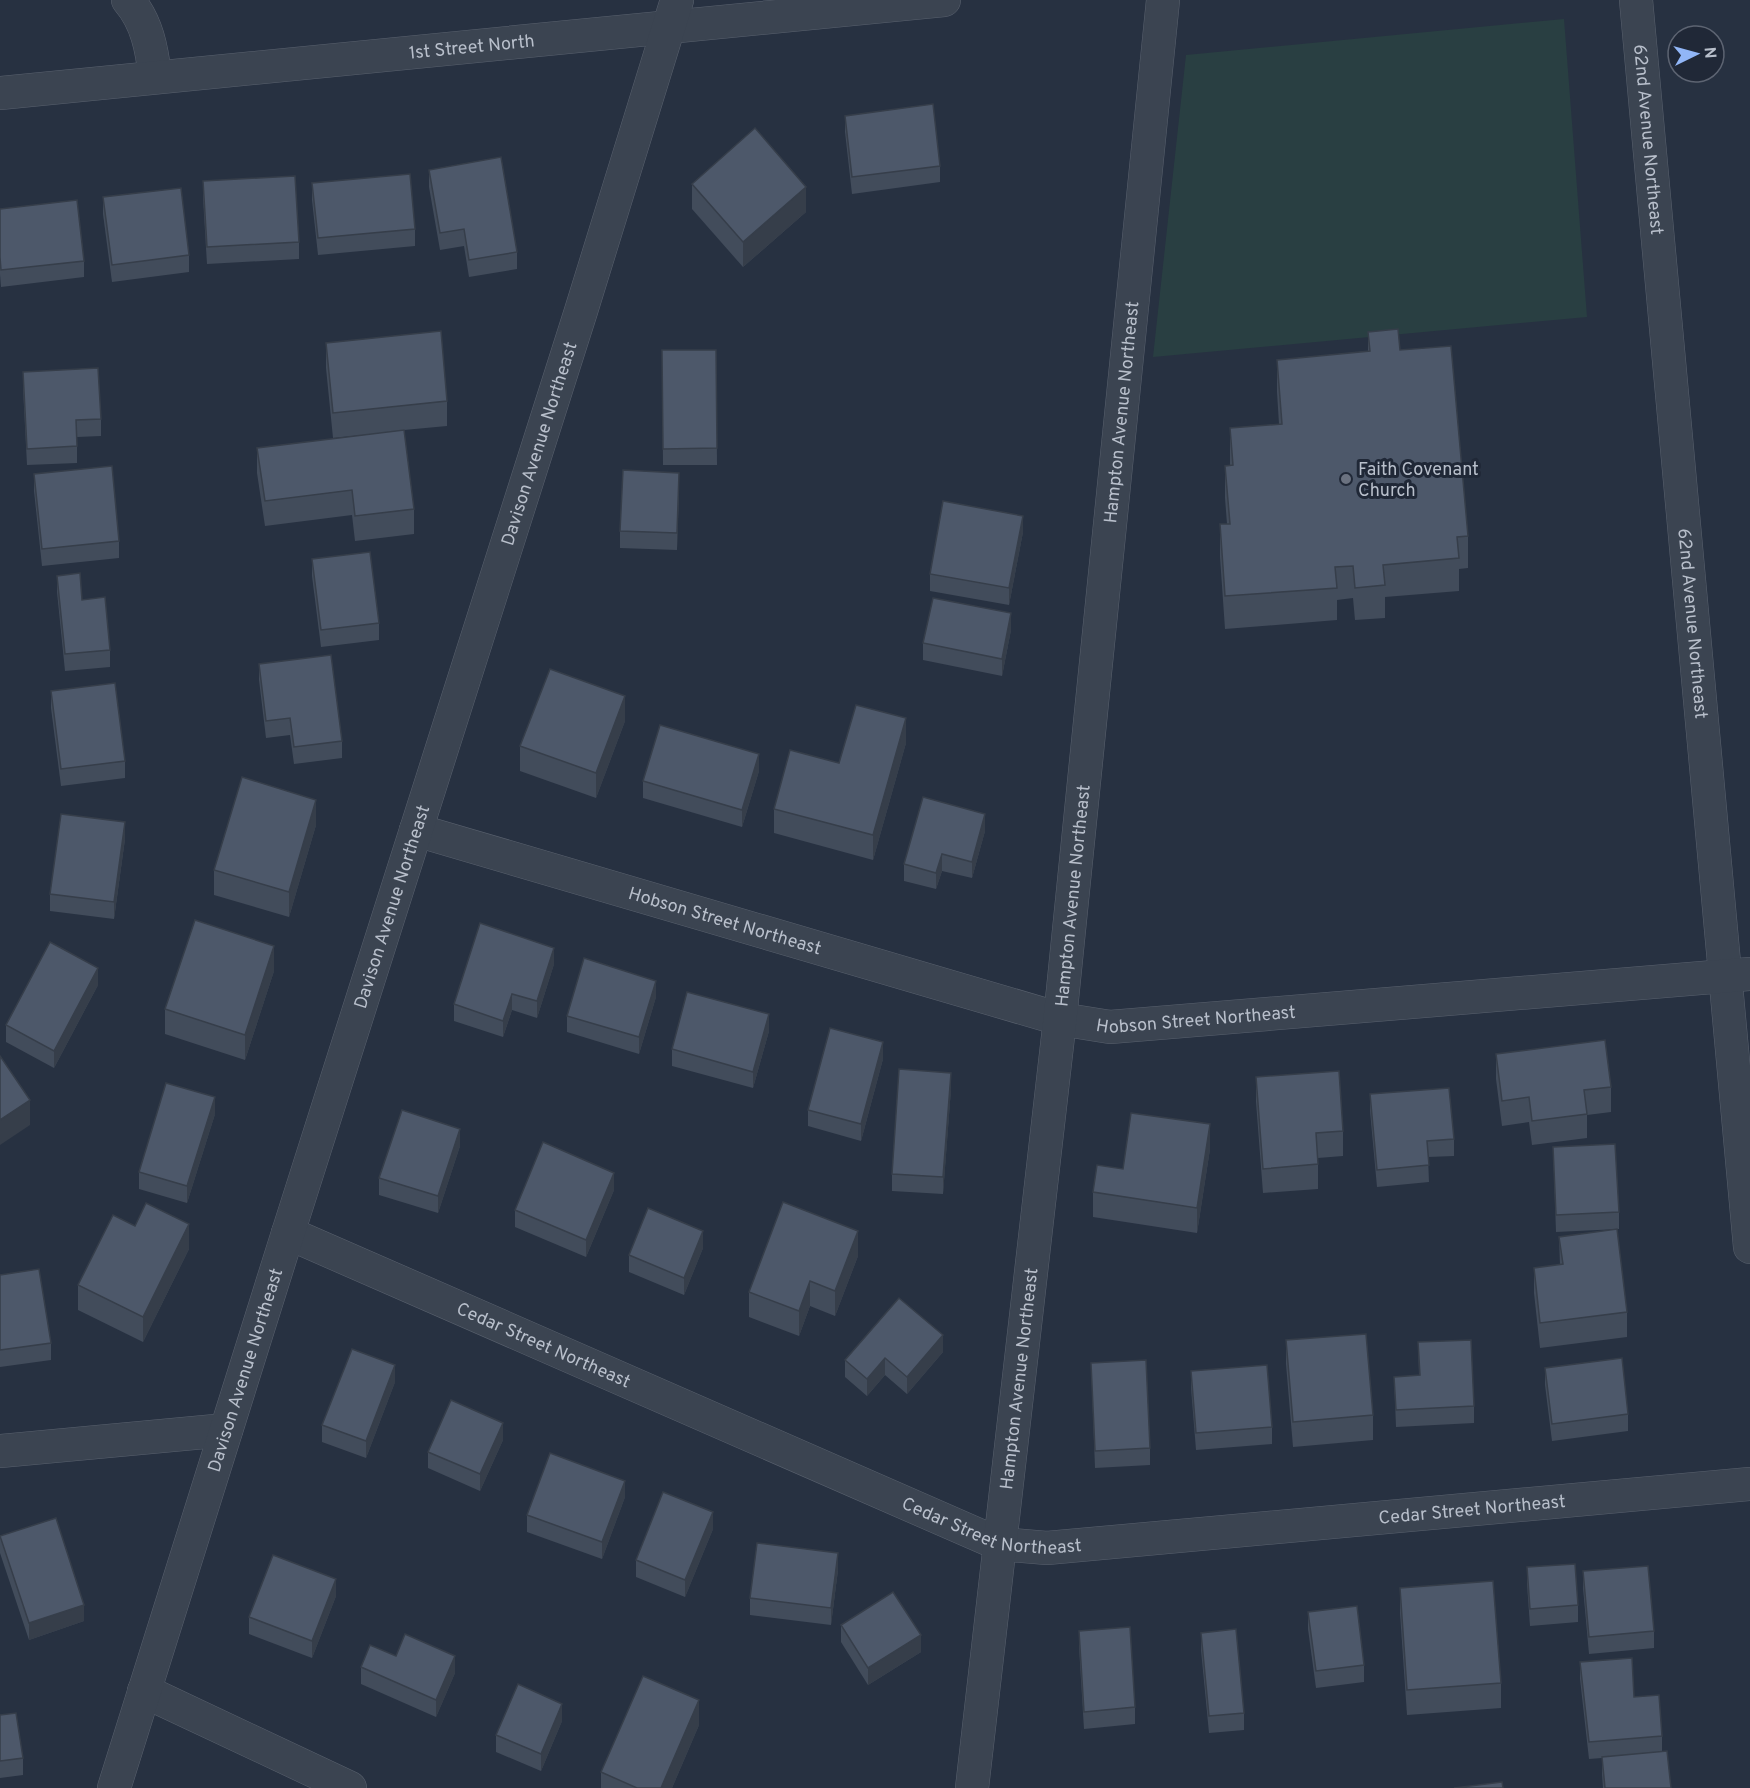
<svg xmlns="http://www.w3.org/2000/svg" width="1750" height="1788" font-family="Overpass,sans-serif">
<rect width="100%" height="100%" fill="#273141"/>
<path fill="#293f42" d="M1564 19 1587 317 1153 357 1186 55Z"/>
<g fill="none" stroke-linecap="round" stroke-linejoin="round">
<defs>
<g id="minor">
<path d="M128 0C147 22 152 49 155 77"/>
<path id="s1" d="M1636 0 1750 1247"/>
<path id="s2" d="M0 93 944 0"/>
<path id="s3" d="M416 830 1060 1019 1110 1027 1750 974"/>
<path id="s4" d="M288 1233 999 1544 1047 1548 1750 1484"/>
<path d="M0 1451 226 1430"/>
<path d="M144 1691 350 1788"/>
<path id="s5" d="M114 1788 288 1233 581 311 677 0"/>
<path id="s6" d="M972 1788 1060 1019 1163 0"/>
</g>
</defs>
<use href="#minor" stroke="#59616e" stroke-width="34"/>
<use href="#minor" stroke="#3b4451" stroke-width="33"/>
</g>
<g fill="#424c5b">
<path d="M845 116 940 166V182L852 194 845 132Z"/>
<path d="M429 170 517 252V269L469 277 464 246 440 250 429 187Z"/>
<path d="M203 181 299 242V259L207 264 203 198Z"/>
<path d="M312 183 415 229V246L318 255 312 200Z"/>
<path d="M692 184 806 212 743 267 692 209Z"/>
<path d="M103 197 189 255V272L112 282 103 214Z"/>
<path d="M0 209 84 261V277L1 287 0 274Z"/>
<path d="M1368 332 1400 350 1468 536V568L1459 569V591L1385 597V618L1355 620 1353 598 1337 600V620L1225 629 1220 557V524H1227L1225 498V466H1230V428L1279 424 1277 392V360L1368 351Z"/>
<path d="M326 343 447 401V426L404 430 414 509V534L355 541 352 515 265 526 257 473V448L382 433 333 438 326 368Z"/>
<path d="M662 350H716L717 465H663Z"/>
<path d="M23 372 101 419V436L77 437V463L27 465 23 388Z"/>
<path d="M34 474 119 541V558L42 566 34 491Z"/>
<path d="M679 490 677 550 620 548V531Z"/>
<path d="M1023 532 1009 605 930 591V574Z"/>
<path d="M312 559 379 623V640L321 647 312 576Z"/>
<path d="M57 576 110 650V667L65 671 57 592Z"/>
<path d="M1011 630 1002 676 923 660V643Z"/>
<path d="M259 664 342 741V758L294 764 290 735 266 738 259 680Z"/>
<path d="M51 691 125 761V778L61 786 51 708Z"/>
<path d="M625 721 596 798 520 771V746Z"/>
<path d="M906 743 873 860 774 833V809L839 763Z"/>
<path d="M759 771 742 827 643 798V781Z"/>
<path d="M316 825 289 917 214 895V870Z"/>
<path d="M985 831 972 878 942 871 936 889 904 881V864Z"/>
<path d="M125 839 114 919 50 911V894Z"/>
<path d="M554 964 537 1018 512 1010 503 1037 454 1021V1004Z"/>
<path d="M274 971 245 1060 165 1034V1009Z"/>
<path d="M98 985 54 1068 6 1042V1025Z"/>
<path d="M656 997 639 1054 567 1032V1016Z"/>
<path d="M769 1031 753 1088 672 1066V1049Z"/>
<path d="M1496 1054 1611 1087V1112L1587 1115V1138L1532 1145 1529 1122 1502 1126 1496 1079Z"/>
<path d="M883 1059 861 1141 808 1126V1110Z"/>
<path d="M1256 1077 1343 1131V1156L1318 1158V1189L1263 1193 1256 1102Z"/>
<path d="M951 1089 943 1194 892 1191V1174Z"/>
<path d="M1370 1094 1454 1139V1156L1428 1157 1429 1182 1377 1187 1370 1111Z"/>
<path d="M215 1114 187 1203 139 1189V1172Z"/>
<path d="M460 1146 438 1213 379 1195V1178Z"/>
<path d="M1553 1147 1619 1212V1229L1556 1232Z"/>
<path d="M1210 1149 1197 1233 1093 1217V1192L1123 1169Z"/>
<path d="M614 1190 586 1257 515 1227V1210Z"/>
<path d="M135 1226 189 1249 143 1342 78 1310V1285Z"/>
<path d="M1559 1237 1627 1312V1337L1540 1348 1534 1293V1268L1560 1265Z"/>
<path d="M703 1248 684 1295 629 1272V1255Z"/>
<path d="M858 1256 835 1316 810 1306 799 1336 749 1317V1292Z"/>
<path d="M0 1275 51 1343V1360L0 1367Z"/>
<path d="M1286 1340 1373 1415V1440L1293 1447 1286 1364Z"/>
<path d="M1418 1342 1474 1406V1423L1396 1427 1394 1377 1419 1375Z"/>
<path d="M943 1352 907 1394 885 1375 867 1396 845 1377V1360Z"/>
<path d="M1091 1363 1150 1448V1465L1095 1468Z"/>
<path d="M1545 1368 1628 1414V1431L1552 1441 1545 1385Z"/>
<path d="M1191 1371 1272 1427V1444L1196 1450 1191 1388Z"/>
<path d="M395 1382 366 1458 322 1442V1425Z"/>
<path d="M503 1440 480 1491 428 1468V1452Z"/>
<path d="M625 1497 602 1559 527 1532V1515Z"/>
<path d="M713 1529 685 1597 636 1577V1560Z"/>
<path d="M0 1536 84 1621 29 1640 0 1553Z"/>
<path d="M1527 1567 1578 1605V1622L1530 1626 1527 1584Z"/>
<path d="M838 1570 831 1625 750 1615V1598Z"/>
<path d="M1583 1571 1654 1631V1648L1589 1654 1583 1588Z"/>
<path d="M1400 1588 1501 1683V1708L1407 1715 1400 1613Z"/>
<path d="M336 1596 312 1658 249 1634V1617Z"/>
<path d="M1308 1612 1364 1665V1682L1316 1688 1308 1629Z"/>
<path d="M841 1625 921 1652 868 1685 841 1642Z"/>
<path d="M1079 1631 1135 1707V1724L1084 1729 1079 1647Z"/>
<path d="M1201 1633 1244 1713V1730L1209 1733 1201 1650Z"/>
<path d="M396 1656 455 1673 436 1717 361 1684V1667Z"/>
<path d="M1580 1662 1634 1697 1662 1736V1752L1671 1788H1603L1602 1774V1758L1589 1759 1580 1679Z"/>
<path d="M0 1715 23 1758V1775L0 1778Z"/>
<path d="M562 1721 541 1771 496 1752V1735Z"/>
<path d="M699 1725 672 1788H601V1772Z"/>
</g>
<g fill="#363e4a">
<path d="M806 187V212L743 267V242Z"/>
<path d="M679 473V490L677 550V533Z"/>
<path d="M1023 516V532L1009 605V588Z"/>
<path d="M1011 613V630L1002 676V659Z"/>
<path d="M625 696V721L596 798V773Z"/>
<path d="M906 718V743L873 860V835Z"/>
<path d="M759 754V771L742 827V810Z"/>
<path d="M316 800V825L289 917V892Z"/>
<path d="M985 814V831L972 878V862Z"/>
<path d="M125 822V839L114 919V902Z"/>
<path d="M942 854V871L936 889V873Z"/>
<path d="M274 946V971L245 1060V1035Z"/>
<path d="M554 948V964L537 1018V1001Z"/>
<path d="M98 968V985L54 1068V1051Z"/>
<path d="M656 981V997L639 1054V1037Z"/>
<path d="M512 994V1010L503 1037V1021Z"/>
<path d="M769 1014V1031L753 1088V1072Z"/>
<path d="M883 1042V1059L861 1141V1124Z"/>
<path d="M951 1073V1089L943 1194V1177Z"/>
<path d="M215 1097V1114L187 1203V1186Z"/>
<path d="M30 1100V1125L0 1145V1120Z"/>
<path d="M1210 1124V1149L1197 1233V1208Z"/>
<path d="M460 1129V1146L438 1213V1196Z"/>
<path d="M614 1173V1190L586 1257V1240Z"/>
<path d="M189 1224V1249L143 1342V1317Z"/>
<path d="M703 1231V1248L684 1295V1278Z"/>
<path d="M858 1231V1256L835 1316V1291Z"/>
<path d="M810 1281V1306L799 1336V1311Z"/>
<path d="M943 1335V1352L907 1394V1377Z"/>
<path d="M885 1358V1375L867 1396V1379Z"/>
<path d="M395 1365V1382L366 1458V1441Z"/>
<path d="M503 1423V1440L480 1491V1474Z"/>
<path d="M625 1481V1497L602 1559V1542Z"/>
<path d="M713 1512V1529L685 1597V1580Z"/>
<path d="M838 1553V1570L831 1625V1608Z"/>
<path d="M336 1579V1596L312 1658V1641Z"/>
<path d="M84 1605V1621L29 1640V1623Z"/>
<path d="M921 1635V1652L868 1685V1668Z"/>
<path d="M455 1656V1673L436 1717V1700Z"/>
<path d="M699 1700V1725L672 1788H661Z"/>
<path d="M562 1704V1721L541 1771V1754Z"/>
</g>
<g fill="#4d586a" stroke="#363e4a" stroke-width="1.5">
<path d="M933 104 940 166 852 177 845 116Z"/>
<path d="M755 128 806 187 743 242 692 184Z"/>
<path d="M501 157 517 252 469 260 464 229 440 233 429 170Z"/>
<path d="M410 174 415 229 318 238 312 183Z"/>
<path d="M295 176 299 242 207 247 203 181Z"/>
<path d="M181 188 189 255 112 265 103 197Z"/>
<path d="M77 200 84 261 1 270 0 257V209Z"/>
<path d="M1398 329 1400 350 1451 346 1468 536 1457 537 1459 558 1383 565 1385 585 1355 588 1353 566 1335 567 1337 588 1225 596 1220 524H1230L1225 466 1233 465 1230 428 1282 424 1277 360 1370 351 1368 332Z"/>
<path d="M441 331 447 401 333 413 326 343Z"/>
<path d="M662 350H716L717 448 663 449Z"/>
<path d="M98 368 101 419 76 420 77 446 27 449 23 372Z"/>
<path d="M404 430 414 509 355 516 352 490 265 501 257 448Z"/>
<path d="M112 466 119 541 42 549 34 474Z"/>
<path d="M623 470 679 473 677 533 620 531Z"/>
<path d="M943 501 1023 516 1009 588 930 574Z"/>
<path d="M370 552 379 623 321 630 312 559Z"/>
<path d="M80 573 82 600 105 597 110 650 65 654 57 576Z"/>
<path d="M933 598 1011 613 1002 659 923 643Z"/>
<path d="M331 655 342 741 294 747 290 718 266 721 259 664Z"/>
<path d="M550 669 625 696 596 773 520 746Z"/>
<path d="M115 683 125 761 61 769 51 691Z"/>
<path d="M856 705 906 718 873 835 774 809 790 750 839 763Z"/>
<path d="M660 725 759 754 742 810 643 781Z"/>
<path d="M242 777 316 800 289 892 214 870Z"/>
<path d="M923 797 985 814 972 862 942 854 936 873 904 864Z"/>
<path d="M61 814 125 822 114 902 50 894Z"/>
<path d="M195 920 274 946 245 1035 165 1009Z"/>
<path d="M480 923 554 948 537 1001 512 994 503 1021 454 1004Z"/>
<path d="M50 942 98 968 54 1051 6 1025Z"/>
<path d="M584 958 656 981 639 1037 567 1016Z"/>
<path d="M687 992 769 1014 753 1072 672 1049Z"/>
<path d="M830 1028 883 1042 861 1124 808 1110Z"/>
<path d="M1605 1040 1611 1087 1584 1090 1587 1114 1532 1121 1529 1097 1502 1101 1496 1054Z"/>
<path d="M0 1056 30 1100 0 1120Z"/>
<path d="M899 1069 951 1073 943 1177 892 1174Z"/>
<path d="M1339 1071 1343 1131 1316 1133 1318 1164 1263 1169 1256 1077Z"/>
<path d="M166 1083 215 1097 187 1186 139 1172Z"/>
<path d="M1449 1088 1454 1139 1427 1141 1429 1165 1377 1170 1370 1094Z"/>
<path d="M402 1110 460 1129 438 1196 379 1178Z"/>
<path d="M1131 1113 1210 1124 1197 1208 1093 1192 1097 1165 1123 1169Z"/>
<path d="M543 1142 614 1173 586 1240 515 1210Z"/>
<path d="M1615 1144 1619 1212 1556 1215 1553 1147Z"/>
<path d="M783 1202 858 1231 835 1291 810 1281 799 1311 749 1292Z"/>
<path d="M146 1203 189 1224 143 1317 78 1285 113 1215 135 1226Z"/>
<path d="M648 1208 703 1231 684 1278 629 1255Z"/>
<path d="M1617 1229 1627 1312 1540 1323 1534 1268 1563 1264 1559 1237Z"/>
<path d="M39 1269 51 1343 0 1350V1275Z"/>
<path d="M899 1298 943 1335 907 1377 885 1358 867 1379 845 1360Z"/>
<path d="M1366 1334 1373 1415 1293 1422 1286 1340Z"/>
<path d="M1471 1340 1474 1406 1396 1410 1394 1377 1420 1375 1418 1342Z"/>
<path d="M352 1349 395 1365 366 1441 322 1425Z"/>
<path d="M1622 1358 1628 1414 1552 1424 1545 1368Z"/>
<path d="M1146 1360 1150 1448 1095 1451 1091 1363Z"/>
<path d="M1267 1365 1272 1427 1196 1433 1191 1371Z"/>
<path d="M451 1400 503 1423 480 1474 428 1452Z"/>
<path d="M550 1453 625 1481 602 1542 527 1515Z"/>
<path d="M663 1492 713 1512 685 1580 636 1560Z"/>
<path d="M56 1518 84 1605 29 1623 0 1536Z"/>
<path d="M757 1543 838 1553 831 1608 750 1598Z"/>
<path d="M273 1555 336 1579 312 1641 249 1617Z"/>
<path d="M1575 1564 1578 1605 1530 1609 1527 1567Z"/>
<path d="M1648 1566 1654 1631 1589 1637 1583 1571Z"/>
<path d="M1493 1581 1501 1683 1407 1690 1400 1588Z"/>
<path d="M893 1592 921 1635 868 1668 841 1625Z"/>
<path d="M1357 1606 1364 1665 1316 1671 1308 1612Z"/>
<path d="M1130 1627 1135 1707 1084 1712 1079 1631Z"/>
<path d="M1236 1629 1244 1713 1209 1716 1201 1633Z"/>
<path d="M405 1634 455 1656 436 1700 361 1667 370 1645 396 1656Z"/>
<path d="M1632 1658 1634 1697 1659 1695 1662 1736 1589 1742 1580 1662Z"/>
<path d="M643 1676 699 1700 661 1788H637L601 1772Z"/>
<path d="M518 1684 562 1704 541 1754 496 1735Z"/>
<path d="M16 1713 23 1758 0 1761V1715Z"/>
<path d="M1667 1751 1671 1788H1605L1602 1757Z"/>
<path d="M1502 1782 1503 1788H1454Z"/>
</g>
<circle fill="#6b7280" stroke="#202837" stroke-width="2" cx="1346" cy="479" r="6"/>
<g text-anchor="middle" stroke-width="6" stroke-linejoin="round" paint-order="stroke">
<g font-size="18" fill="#b8bfcb" stroke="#202837">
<text dy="6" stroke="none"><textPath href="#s2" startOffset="474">1st Street North</textPath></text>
<text dy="6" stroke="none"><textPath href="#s1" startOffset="140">62nd Avenue Northeast</textPath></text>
<text dy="6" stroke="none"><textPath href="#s6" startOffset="1384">Hampton Avenue Northeast</textPath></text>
<text dy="6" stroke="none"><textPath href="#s5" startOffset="1410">Davison Avenue Northeast</textPath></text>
<text dy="6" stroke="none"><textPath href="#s1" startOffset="626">62nd Avenue Northeast</textPath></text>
<text dy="6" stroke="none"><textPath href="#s6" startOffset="898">Hampton Avenue Northeast</textPath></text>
<text dy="6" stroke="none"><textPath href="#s5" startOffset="924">Davison Avenue Northeast</textPath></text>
<text dy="6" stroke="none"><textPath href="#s3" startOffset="322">Hobson Street Northeast</textPath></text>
<text dy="6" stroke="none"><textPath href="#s3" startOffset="808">Hobson Street Northeast</textPath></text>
<text dy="6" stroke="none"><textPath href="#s4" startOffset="279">Cedar Street Northeast</textPath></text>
<text dy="6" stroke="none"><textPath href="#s5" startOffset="438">Davison Avenue Northeast</textPath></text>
<text dy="6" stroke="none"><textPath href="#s6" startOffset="412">Hampton Avenue Northeast</textPath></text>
<text dy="6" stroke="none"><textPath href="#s4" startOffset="1251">Cedar Street Northeast</textPath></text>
<text dy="6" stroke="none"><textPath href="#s4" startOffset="765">Cedar Street Northeast</textPath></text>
</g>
<g font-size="18" fill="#b8bfcb" stroke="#202837" text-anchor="start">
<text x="1358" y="475">Faith Covenant<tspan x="1358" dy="21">Church</tspan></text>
</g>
</g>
<g transform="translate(1696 54) rotate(85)"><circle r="28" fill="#202837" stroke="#5d6472" stroke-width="1.5"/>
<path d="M0-4.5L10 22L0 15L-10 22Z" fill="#91b6f7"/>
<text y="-9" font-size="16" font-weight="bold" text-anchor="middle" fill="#b8bfcb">N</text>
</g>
</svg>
